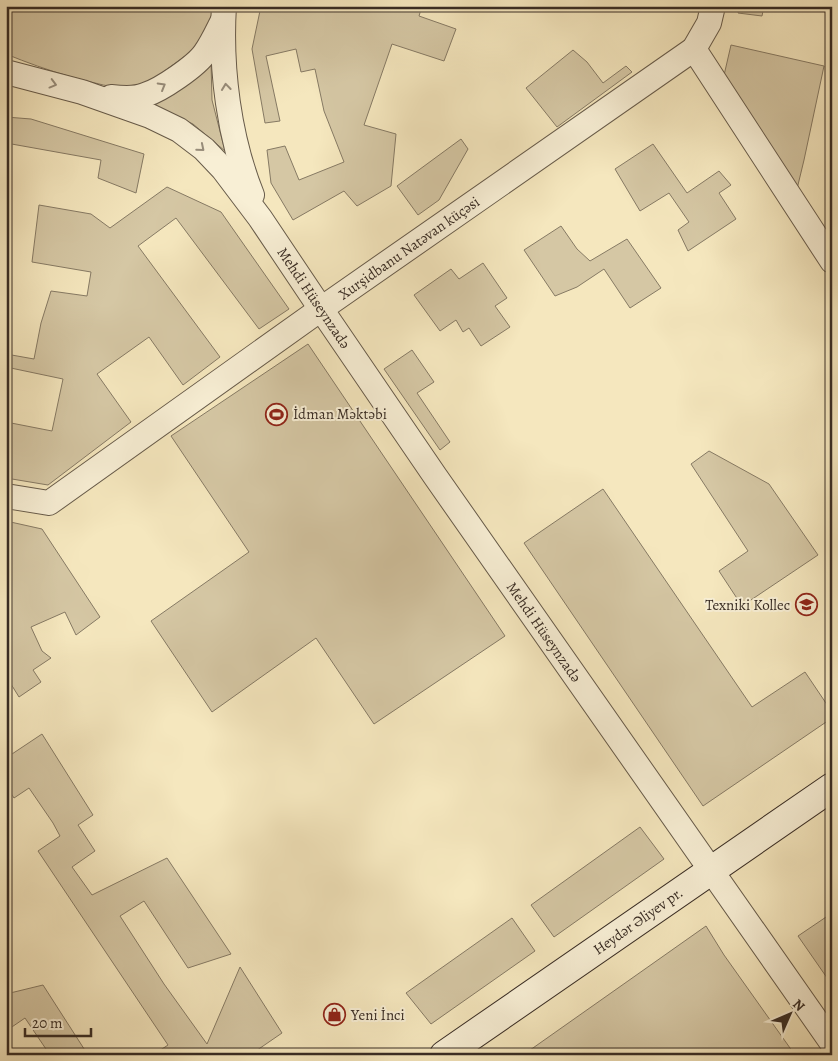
<svg xmlns="http://www.w3.org/2000/svg" width="838" height="1061" font-family="Alegreya,serif">
<rect width="100%" height="100%" fill="#f5e7be"/>
<filter id="stains"><feTurbulence type="fractalNoise" baseFrequency=".004" numOctaves="4"/><feColorMatrix values="0 0 0 0 .2 0 0 0 0 .09 0 0 0 0 .02 0 0 0 .5 -.17"/></filter>
<radialGradient id="worn" r=".72"><stop offset=".6" stop-color="#630" stop-opacity="0"/><stop offset="1" stop-color="#630" stop-opacity=".3"/></radialGradient>
<g fill="#d5c7a4" stroke="#867a64">
<path d="M11 6H212L211 25 199 46 137 91C93 85 47 71 6 54V9Z"/>
<path d="M261 6H298L310 10 311 6H422L419 16 456 29 444 61 392 44 364 125 396 134 391 186 357 206 344 191 293 220 271 183 267 150 285 146 299 180 344 162 324 111 315 69 301 72 296 49 266 56 280 121 265 123 252 49Z"/>
<path d="M740 6H764L762 16 738 13Z"/>
<path d="M731 45 824 66 804 160 797 189 722 84Z"/>
<path d="M573 50 587 62 603 83 626 66 632 72 557 127 526 88Z"/>
<path d="M211 62 212 100 225 151 193 124 153 105 183 88Z"/>
<path d="M6 117 31 119 144 154 136 193 98 178 101 160 6 143Z"/>
<path d="M461 139 468 149 439 200 418 215 397 186Z"/>
<path d="M653 144 687 193 719 171 731 185 719 193 736 219 688 251 678 230 689 222 669 193 640 211 615 169Z"/>
<path d="M167 187 221 212 289 309 259 329 176 218 138 246 220 357 183 385 149 337 97 374 131 422 48 485 6 478V422L52 431 63 379 6 367V354L34 359 41 323 51 291 87 296 91 272 32 262 39 205 91 214 110 228Z"/>
<path d="M561 226 577 249 590 261 627 239 661 288 630 308 604 269 577 287 555 296 524 250Z"/>
<path d="M483 263 507 298 495 306 510 327 481 346 469 328 463 332 456 320 440 331 414 295 451 269 459 279Z"/>
<path d="M308 344 505 636 374 724 316 638 212 712 151 621 249 552 171 436Z"/>
<path d="M412 350 434 382 417 393 450 442 440 450 384 369Z"/>
<path d="M709 451 769 484 818 555 742 606 719 571 748 551 691 464Z"/>
<path d="M603 489 752 707 805 672 832 712V718L703 806 524 543Z"/>
<path d="M6 521 42 529 100 617 76 635 65 612 31 627 42 651 51 658 33 670 41 682 19 697 6 676Z"/>
<path d="M42 734 93 815 78 825 95 851 72 867 92 895 167 858 231 954 188 968 144 901 120 916 164 984 207 1044 240 967 282 1033 250 1055H153L168 1045 38 851 60 836 53 823 29 788 14 798 6 786V758Z"/>
<path d="M640 827 664 859 554 937 531 905Z"/>
<path d="M832 913V985L798 936Z"/>
<path d="M512 918 535 951 431 1024 406 993Z"/>
<path d="M706 926 724 955 795 1055H523Z"/>
<path d="M43 985 88 1055H50L25 1018 6 1031V994Z"/>
</g>
<g fill="none" stroke-linecap="round" stroke-linejoin="round">
<defs>
<g id="minor">
<path d="M224 6C220 68 229 138 252 195"/>
<path d="M694 49 832 261"/>
<path d="M6 72 82 92 150 116 179 130 204 149 223 169 260 218 321 309 435 476 832 1043"/>
<path d="M111 97C121 98 136 99 145 95 161 90 196 66 205 53 212 43 217 32 222 22"/>
<path d="M6 496 49 503 321 309 694 49 709 23 713 6"/>
</g>
<path id="secondary" d="M444 1055 832 787"/>
</defs>
<use href="#minor" stroke="#675b4a" stroke-width="26"/>
<use href="#secondary" stroke="#382c24" stroke-width="30"/>
<use href="#minor" stroke="#f8efd5" stroke-width="24"/>
<use href="#secondary" stroke="#f8efd5" stroke-width="28"/>
</g>
<defs><path id="oneway-chevron" d="M-2-3.5L2.5 0L-2 3.5" fill="none" stroke-width="1.6" stroke-linecap="round" stroke-linejoin="round" transform="scale(1.25)"/></defs>
<g stroke="#988e7c">
<use href="#oneway-chevron" transform="translate(53 84) rotate(15)"/>
<use href="#oneway-chevron" transform="translate(162 86) rotate(-30)"/>
<use href="#oneway-chevron" transform="translate(226 87) rotate(-96)"/>
<use href="#oneway-chevron" transform="translate(201 148) rotate(40)"/>
</g>
<defs>
<symbol id="stadium-ring" viewBox="-11 -11 22 22"><circle r="9.5" fill="#f8efd5" stroke="#8f2418" stroke-width="1.5"/><path d="M0-5a6.5 5 0 1 0 0 10a6.5 5 0 1 0 0-10ZM-3.5-1.8h7v3.6h-7Z" fill="#8f2418"/></symbol>
<symbol id="school-ring" viewBox="-11 -11 22 22"><circle r="9.5" fill="#f8efd5" stroke="#8f2418" stroke-width="1.5"/><path d="M0-5L7-2L0 1L-7-2ZM-4 1L0 2.5L4 1V4Q0 6-4 4Z" fill="#8f2418"/></symbol>
<symbol id="shop-ring" viewBox="-11 -11 22 22"><circle r="9.5" fill="#f8efd5" stroke="#8f2418" stroke-width="1.5"/><path d="M-5-2.5h2.3a2.7 3.5 0 0 1 5.4 0H5L5.5 6h-11ZM-1.5-2.5h3a1.5 2.3 0 0 0-3 0Z" fill="#8f2418"/></symbol>
</defs>
<g fill-rule="evenodd">
<use href="#stadium-ring" x="264" y="402" width="25" height="25"/>
<use href="#school-ring" x="794" y="592" width="25" height="25"/>
<use href="#shop-ring" x="322" y="1002" width="25" height="25"/>
</g>
<g text-anchor="middle" stroke-width="4" stroke-linejoin="round" paint-order="stroke">
<g font-size="15" fill="#382c24" stroke="#f8efd5">
<text transform="translate(409 248) rotate(-35)" y="5">Xurşidbanu Natəvan küçəsi</text>
<text transform="translate(314 298) rotate(56)" y="5">Mehdi Hüseynzadə</text>
<text transform="translate(544 632) rotate(55)" y="5">Mehdi Hüseynzadə</text>
<text transform="translate(638 921) rotate(-35)" y="5">Heydər Əliyev pr.</text>
</g>
<g font-size="15" fill="#382c24" stroke="#f8efd5" text-anchor="start">
<text x="293" y="419">İdman Məktəbi</text>
<text x="790" y="610" text-anchor="end">Texniki Kollec</text>
<text x="351" y="1020">Yeni İnci</text>
</g>
</g>
<rect width="838" height="1061" fill="none" stroke="#f5e7be" stroke-width="25"/>
<rect x="8" y="8" width="823" height="1046" fill="none" stroke="#382c24" stroke-width="2.5"/>
<rect x="12" y="12" width="813" height="1036" fill="none" stroke="#382c24"/>
<g transform="translate(790 1014) rotate(45)" stroke="#f8efd5" stroke-width="4" paint-order="stroke">
<path d="M0-4L9 19L0 12L-9 19Z" fill="#382c24"/>
<text y="-8" font-size="14" font-weight="bold" text-anchor="middle" fill="#382c24">N</text>
</g>
<path d="M25 1028v8h66v-8" fill="none" stroke="#382c24" stroke-width="2.5"/>
<text x="32" y="1028" font-size="15" fill="#382c24" stroke="#f8efd5" stroke-width="4" paint-order="stroke">20 m</text>
<rect width="100%" height="100%" filter="url(#stains)"/>
<rect width="100%" height="100%" fill="url(#worn)"/>
</svg>
